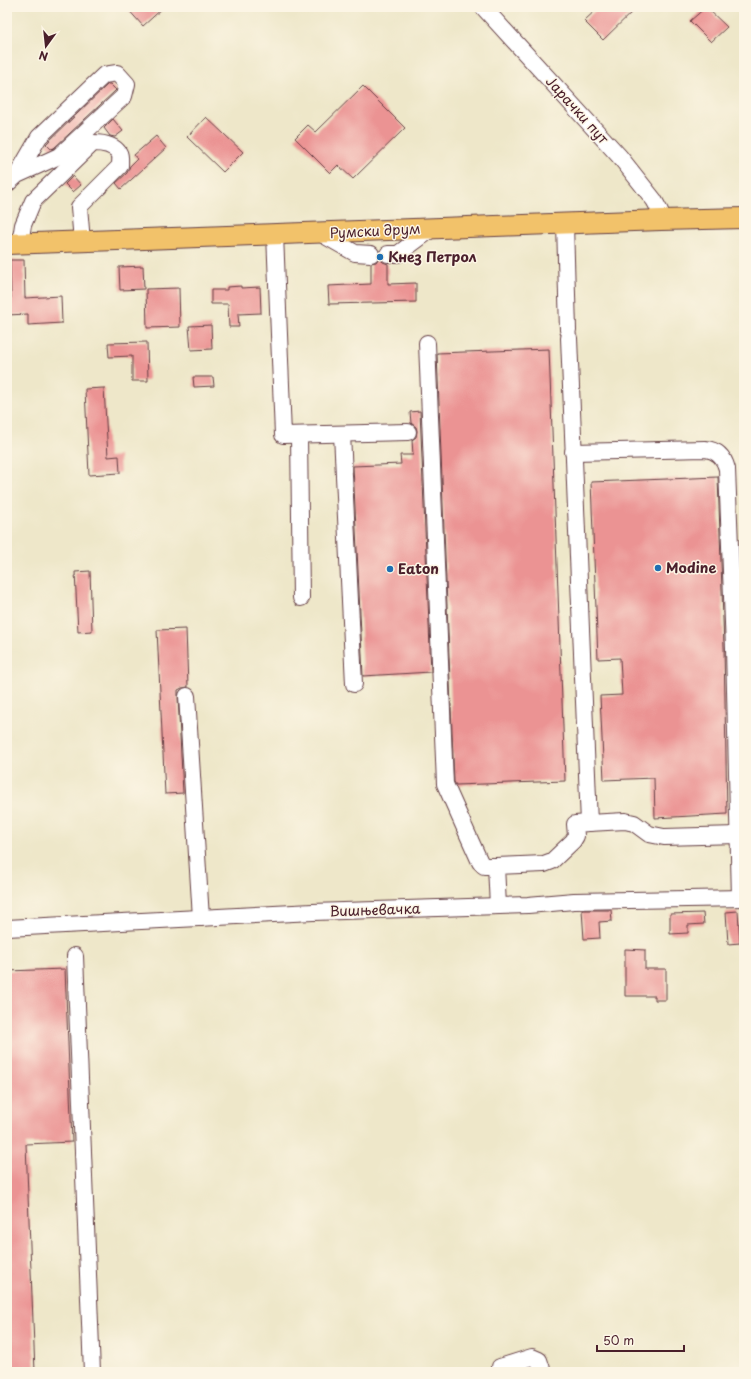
<svg xmlns="http://www.w3.org/2000/svg" width="751" height="1379" font-family="'Playpen Sans',sans-serif">
<rect width="100%" height="100%" fill="#fcf5e5"/>
<filter id="ink" filterUnits="userSpaceOnUse"><feTurbulence type="fractalNoise" baseFrequency=".025" numOctaves="2"/><feDisplacementMap in="SourceGraphic" scale="8" xChannelSelector="R" yChannelSelector="G"/><feConvolveMatrix kernelMatrix="1 2 1 2 8 2 1 2 1" color-interpolation-filters="sRGB"/></filter>
<filter id="wash" filterUnits="userSpaceOnUse"><feTurbulence type="fractalNoise" baseFrequency=".012" numOctaves="4" result="noise"/><feDisplacementMap in="SourceGraphic" scale="16" xChannelSelector="R" yChannelSelector="G"/><feGaussianBlur stdDeviation="0.9" result="paint"/><feColorMatrix in="noise" values="0 0 0 0 0 0 0 0 0 0 0 0 0 0 0 0 0 1.4 0 .05"/><feComposite in="paint" operator="in"/></filter>
<g filter="url(#wash)">
<rect width="100%" height="100%" fill="#eee7c9"/>
<g id="blocks">
<g fill="#eb9393">
<path d="M126 7H164L143 26Z"/>
<path d="M599 7H637L603 40 584 21Z"/>
<path d="M706 7 727 27 711 42 690 21Z"/>
<path d="M108 84H110L116 90 115 91 54 148 51 149 46 144 47 143Z"/>
<path d="M363 86 405 128 353 179 338 165 330 173 295 138 308 125 316 132Z"/>
<path d="M206 117 243 152 223 172 187 137Z"/>
<path d="M113 119 123 131 115 137 110 136 104 128Z"/>
<path d="M156 136 166 148 121 189 116 183 127 173 130 166 137 159 134 155Z"/>
<path d="M73 176 81 185 73 192 65 184Z"/>
<path d="M379 258 383 262 388 264V284L416 283V302L329 304 328 286 371 284V263L376 262Z"/>
<path d="M10 260H24L25 298 61 296 62 323 28 325V314L7 315V298H11Z"/>
<path d="M143 266 144 289 120 290 119 267Z"/>
<path d="M241 286V288L260 287 261 313 238 314 239 327H229L228 304H211V290H227V287Z"/>
<path d="M179 288 180 327 147 328 146 289Z"/>
<path d="M211 325 212 349 191 350 189 326Z"/>
<path d="M147 342 148 381H132V356L109 357 108 343Z"/>
<path d="M549 349 565 781 456 785 454 782 437 353Z"/>
<path d="M193 377H213L214 386 194 387Z"/>
<path d="M104 388 108 457 119 456 120 473 89 475 85 389Z"/>
<path d="M420 411 431 672 363 676 353 466 401 464 400 455H413L412 440 416 437 417 431 416 427 411 423 410 412Z"/>
<path d="M718 477 724 648 727 814 655 818 654 778 604 780 600 696 622 695 620 658 598 659 591 482Z"/>
<path d="M90 571 92 631 78 632 75 572Z"/>
<path d="M186 629 188 687 182 688 178 690V697L183 793 165 794 157 630Z"/>
<path d="M582 910H611L612 921 599 922 600 938 584 939Z"/>
<path d="M738 911 740 943 728 944 726 912Z"/>
<path d="M703 913 704 924 688 925V933L670 934V914Z"/>
<path d="M625 949 645 950V969H666V1000H655V996H625Z"/>
<path d="M65 969 72 1142 26 1144 35 1372H7V971Z"/>
</g>
</g>
</g>
<g filter="url(#ink)">
<use href="#blocks" fill-opacity="0" stroke="#633d43" stroke-width="1"/>
<g fill="none" stroke-linecap="round" stroke-linejoin="round">
<defs>
<g id="minor">
<path d="M483 7 620 157 654 200 660 211 661 220"/>
<path d="M7 184 17 175 39 137 104 75 117 73 127 84 124 96 59 156 17 175"/>
<path d="M565 224 568 330"/>
<path d="M320 233 355 253 371 254"/>
<path d="M275 234 283 435 408 432"/>
<path d="M20 244 23 225 33 201 93 143C102 143 113 144 119 153 121 156 120 162 120 166L79 207 82 241"/>
<path d="M388 254H398L433 228"/>
<path d="M569 338 589 823 625 821 634 823 649 834 664 837 738 835"/>
<path d="M427 343 445 784 480 862 484 866H496"/>
<path d="M342 434 354 684"/>
<path d="M299 435 301 598"/>
<path d="M573 452 705 449C717 450 724 457 727 469L734 648 740 898"/>
<path d="M187 696 201 918"/>
<path d="M498 906 496 866 544 864 552 861 573 841 576 836 575 824 589 823"/>
<path d="M7 928 313 912 528 905 574 901 744 898"/>
<path d="M75 956 92 1372"/>
<path d="M500 1372V1367L532 1357 539 1360 543 1372"/>
</g>
<path id="major" d="M7 244 661 220 744 218"/>
</defs>
<use href="#minor" stroke="#633d43" stroke-width="18"/>
<use href="#major" stroke="#633d43" stroke-width="22"/>
<use href="#minor" stroke="#fff" stroke-width="16"/>
<use href="#major" stroke="#f2c26a" stroke-width="20"/>
</g>
</g>
<g fill="#1f6fb2" stroke="#fcf5e5" stroke-width="1.5">
<circle cx="380" cy="257" r="4"/>
<circle cx="658" cy="568" r="4"/>
<circle cx="390" cy="569" r="4"/>
</g>
<g text-anchor="middle" stroke-width="3" stroke-linejoin="round" paint-order="stroke">
<g font-size="14" fill="#4a1f2b" stroke="#fcf5e5">
<text transform="translate(577 110) rotate(48)" y="5">Јарачки пут</text>
<text transform="translate(375 231) rotate(-3)" y="5">Румски друм</text>
<text transform="translate(375 910) rotate(-2)" y="5">Вишњевачка</text>
</g>
<g font-size="14" font-weight="bold" fill="#4a1f2b" stroke="#fcf5e5" text-anchor="start">
<text x="388" y="262">Кнез Петрол</text>
<text x="666" y="573">Modine</text>
<text x="398" y="574">Eaton</text>
</g>
</g>
<rect width="751" height="1379" fill="none" stroke="#fcf5e5" stroke-width="24"/>
<g transform="translate(46 46) rotate(195)" stroke="#fcf5e5" stroke-width="3" paint-order="stroke">
<path d="M0-3L7 15L0 10L-7 15Z" fill="#4a1f2b"/>
<text y="-6" font-size="11" font-weight="bold" text-anchor="middle" fill="#4a1f2b">N</text>
</g>
<path d="M597 1345v6h87v-6" fill="none" stroke="#4a1f2b" stroke-width="2"/>
<text x="603" y="1345" font-size="12" fill="#4a1f2b" stroke="#fcf5e5" stroke-width="3" paint-order="stroke">50 m</text>
</svg>
